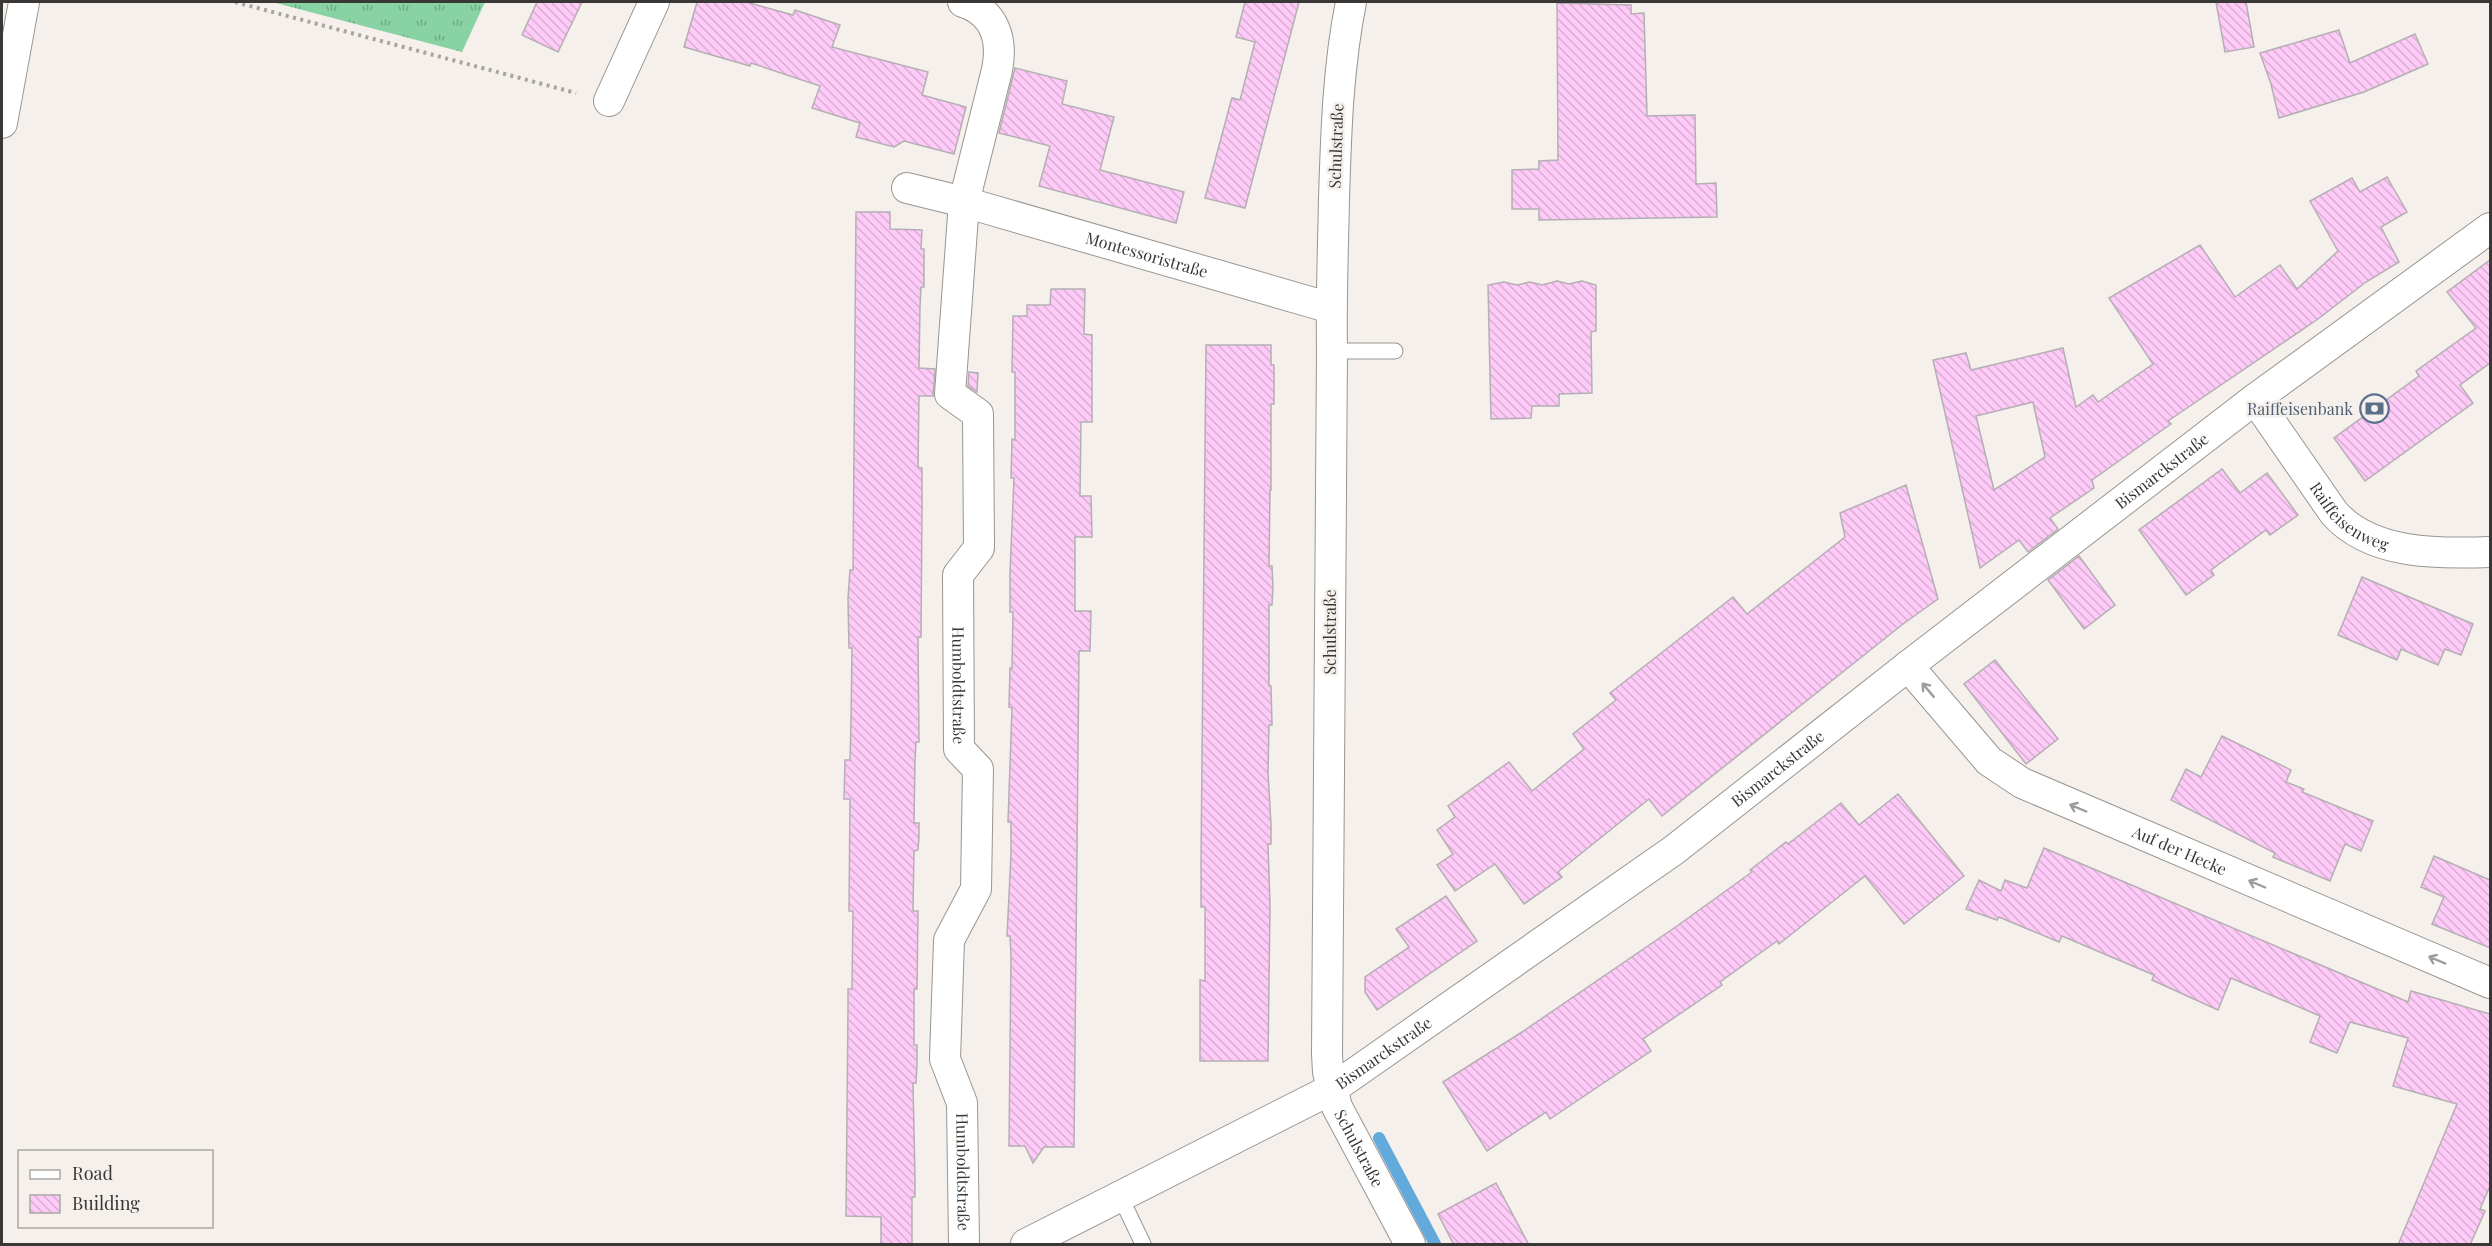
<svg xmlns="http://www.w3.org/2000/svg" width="2492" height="1246" font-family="'Playfair Display',serif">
<defs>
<pattern id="grass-tufts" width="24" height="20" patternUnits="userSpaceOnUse" patternTransform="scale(1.5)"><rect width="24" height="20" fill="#89d2a4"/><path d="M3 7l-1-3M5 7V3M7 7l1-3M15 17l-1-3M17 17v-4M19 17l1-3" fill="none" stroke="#71ab86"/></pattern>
<pattern id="building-back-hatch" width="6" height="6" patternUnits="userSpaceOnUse" patternTransform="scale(1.5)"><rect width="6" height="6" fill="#fecaf7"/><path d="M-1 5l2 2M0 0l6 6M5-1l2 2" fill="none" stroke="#daaed4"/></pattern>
</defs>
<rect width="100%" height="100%" fill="#f5f0eb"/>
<path fill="url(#grass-tufts)" d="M272 2H485L462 52Z"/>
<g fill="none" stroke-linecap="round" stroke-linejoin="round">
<path stroke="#62a9dc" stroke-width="12" d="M1379 1138 1435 1244"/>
</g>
<g fill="url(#building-back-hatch)" stroke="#b4afb3" stroke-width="1.5" fill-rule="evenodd">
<path d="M537 2H582L558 52 522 35Z"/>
<path d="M697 2H746L793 15 795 10 840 25 832 47 928 72 922 95 966 107 954 154 904 141 894 147 856 137 860 123 812 108 820 86 751 63 750 66 684 47Z"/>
<path d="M1245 2H1299L1245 208 1205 198 1231 101 1232 98 1240 100 1255 42 1236 37Z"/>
<path d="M2216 2H2246L2254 47 2225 52Z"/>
<path d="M1557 3 1631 5V14L1644 13 1647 116 1695 115 1696 184 1716 183 1717 217 1539 220V209H1512V170L1539 169V161L1558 160Z"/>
<path d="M2339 30 2350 63 2415 34 2428 64 2364 92 2279 118 2271 84 2260 53Z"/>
<path d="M1015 68 1067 81 1062 104 1114 117 1100 170 1184 192 1176 223 1039 186 1050 146 999 133Z"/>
<path d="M2387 177 2407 212 2381 227 2399 262 2366 282 2318 319 2168 421 2171 424 2092 480 2094 488 2050 518 2058 529 2028 552 2019 540 1980 568 1933 360 1966 353 1971 370 2063 348 2076 407 2093 395 2098 402 2153 364 2109 298 2200 245 2235 297 2280 265 2297 289 2338 251 2310 201 2352 178 2360 192ZM2033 402 2045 457 1994 490 1976 416Z"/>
<path d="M856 212H890V229L922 230 921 249H924V287H921L920 307 919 368 935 369 933 396H919L918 467 922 468V511L921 637H918L919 742H916L915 761 914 823H919V837L918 850 914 851 913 911H918L917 989H914V1045H917V1064L916 1083H913L915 1177V1197H912V1245H881V1217L846 1216 848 1007V989H852L853 911H849L850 799H844L845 760H850L851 722 852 648H849L848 599 850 570H853Z"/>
<path d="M2490 260V363L2460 385 2473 403 2365 481 2334 438 2419 376 2416 371 2476 328 2447 292Z"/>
<path d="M1557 281 1569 284 1582 281 1596 285V331L1591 332 1592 393 1559 394V406H1532L1531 418 1491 419 1488 285 1504 282 1517 285 1530 282 1542 285Z"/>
<path d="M1051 289H1085L1084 334 1092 335V422H1081L1080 496H1091L1092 537H1075V611H1091L1090 651H1079L1074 1147H1044L1033 1163 1025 1146H1009L1011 955 1010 936H1007L1011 854V822H1008L1012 708 1009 707 1010 668H1012L1013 612H1010V573L1014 478H1011L1012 439 1015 440V372H1012L1013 316H1027V305H1050Z"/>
<path d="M1206 345H1271V365H1274V404H1271V490H1270L1269 566H1272L1273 586 1272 605H1269V686H1271L1272 725H1269L1268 772 1271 825V844H1268L1270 905 1268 1061H1200V980L1205 981V907H1201V863Z"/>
<path d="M969 372 978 373 977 392 968 386Z"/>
<path d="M2222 469 2240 493 2267 473 2298 515 2270 535 2266 530 2211 570 2214 575 2186 595 2139 530Z"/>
<path d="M1906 485 1938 599 1903 624 1662 816 1649 799 1558 872 1562 877 1524 904 1495 864 1455 891 1437 865 1453 854 1437 830 1455 817 1448 806 1509 762 1532 791 1584 749 1573 734 1616 700 1610 693 1733 597 1747 614 1845 537 1840 513Z"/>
<path d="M2079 556 2115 605 2084 629 2048 580Z"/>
<path d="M2362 577 2473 624 2461 655 2445 649 2438 665 2401 649 2397 660 2338 635Z"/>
<path d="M1995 660 2058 739 2026 764 1964 684Z"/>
<path d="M2222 736 2291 770 2286 782 2304 789 2302 792 2373 821 2361 851 2345 844 2330 881 2273 857 2275 853 2171 800 2186 769 2201 777Z"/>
<path d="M1898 794 1964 876 1904 924 1865 876 1779 944 1777 941 1720 982 1722 985 1643 1039 1651 1051 1550 1119 1546 1112 1487 1151 1443 1082 1522 1032 1677 926 1752 872 1750 870 1786 842 1788 844 1841 803 1859 825Z"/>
<path d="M2044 848 2408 1002 2411 991 2490 1014V1186L2480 1209 2485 1211 2470 1245H2398L2457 1104 2393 1086 2408 1038 2350 1022 2337 1053 2310 1042 2320 1016 2231 978 2218 1010 2152 980 2154 975 2062 936 2059 942 1999 917 1997 920 1966 909 1979 880 2001 891 2005 880 2027 888Z"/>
<path d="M2434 856 2490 880V948L2432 924 2444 897 2421 887Z"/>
<path d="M1446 896 1477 941 1377 1010 1365 992V977L1409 947 1396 929Z"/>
<path d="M1496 1183 1529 1245H1454L1438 1214Z"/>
</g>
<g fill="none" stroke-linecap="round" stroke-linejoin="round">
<defs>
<g id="service">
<path d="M1332 351H1395"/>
<path d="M1121 1198 1143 1244"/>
</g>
<g id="minor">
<path id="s1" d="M963 2C995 12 1003 40 997 70L964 202 950 394 978 414 979 548 958 575 959 749 978 769 976 889 949 940 945 1059 962 1103 964 1244"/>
<path id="s2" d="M1351 2C1338 67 1336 132 1334 199 1333 249 1331 300 1332 351L1327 1054 1328 1072 1337 1107 1410 1244"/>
<path d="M609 101 654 2"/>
<path d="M2 123 24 2"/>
<path id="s3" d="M907 188 964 202 1331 308"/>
<path id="s4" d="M2255 399 2334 513C2371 555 2439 554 2490 552"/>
<path id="s5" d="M1908 666 1989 761 2022 783 2490 983"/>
<path id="s6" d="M1026 1244 1332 1089 1674 850 1908 666 2255 399 2490 228"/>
</g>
</defs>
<use href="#service" stroke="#999590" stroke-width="17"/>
<use href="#minor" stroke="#999590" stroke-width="32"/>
<path stroke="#a7a39f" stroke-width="4" stroke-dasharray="3 4.5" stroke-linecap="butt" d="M235 2 576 93"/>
<use href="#service" stroke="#fff" stroke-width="15"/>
<use href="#minor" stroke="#fff" stroke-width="30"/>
</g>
<defs><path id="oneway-shaft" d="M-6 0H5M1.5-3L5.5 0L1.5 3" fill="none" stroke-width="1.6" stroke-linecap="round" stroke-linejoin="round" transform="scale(1.5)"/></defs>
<g stroke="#9c9c9a">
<use href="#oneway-shaft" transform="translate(1928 690) rotate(-130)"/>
<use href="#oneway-shaft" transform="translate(2078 808) rotate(-157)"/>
<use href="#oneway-shaft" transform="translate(2257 884) rotate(-157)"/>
<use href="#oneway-shaft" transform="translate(2437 960) rotate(-157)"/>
</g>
<defs>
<symbol id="bank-ring" viewBox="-11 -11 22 22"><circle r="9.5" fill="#f5f0eb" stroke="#5c6f8a" stroke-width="1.5"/><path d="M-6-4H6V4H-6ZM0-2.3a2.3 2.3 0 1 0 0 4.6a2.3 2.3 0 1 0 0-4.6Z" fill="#5c6f8a"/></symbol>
</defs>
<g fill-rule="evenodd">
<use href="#bank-ring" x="2358" y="392" width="33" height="33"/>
</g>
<g text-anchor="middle" stroke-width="5" stroke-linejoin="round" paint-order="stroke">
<g font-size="16" fill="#3a3836" stroke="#f5f0eb">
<text transform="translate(1336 146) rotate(-88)" y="6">Schulstraße</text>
<text dy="6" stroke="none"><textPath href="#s3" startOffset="249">Montessoristraße</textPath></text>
<text dy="6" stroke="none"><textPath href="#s6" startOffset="1378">Bismarckstraße</textPath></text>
<text dy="6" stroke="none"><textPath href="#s4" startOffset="153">Raiffeisenweg</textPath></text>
<text transform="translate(1330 632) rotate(-90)" y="6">Schulstraße</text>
<text dy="6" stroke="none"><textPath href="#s1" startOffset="726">Humboldtstraße</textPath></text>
<text dy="6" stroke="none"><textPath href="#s6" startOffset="892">Bismarckstraße</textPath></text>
<text dy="6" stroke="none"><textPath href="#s5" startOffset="336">Auf der Hecke</textPath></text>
<text dy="6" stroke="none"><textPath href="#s6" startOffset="406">Bismarckstraße</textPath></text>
<text dy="6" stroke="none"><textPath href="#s2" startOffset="1154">Schulstraße</textPath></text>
<text dy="6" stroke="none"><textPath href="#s1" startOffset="1230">Humboldtstraße</textPath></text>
</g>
<g font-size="16" fill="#4e5e75" stroke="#f5f0eb" text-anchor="end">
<text x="2353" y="415">Raiffeisenbank</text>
</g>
</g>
<rect width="2492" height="1246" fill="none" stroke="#3a3836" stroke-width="6"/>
<rect x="18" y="1150" width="195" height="78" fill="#f5f0eb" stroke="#aaa6a3" stroke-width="1.5"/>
<rect x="30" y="1170" width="30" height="9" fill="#ffffff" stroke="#aaa6a3" stroke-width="1.5"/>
<text x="72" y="1180" font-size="18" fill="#3a3836">Road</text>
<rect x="30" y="1195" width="30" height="18" fill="url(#building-back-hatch)" stroke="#aaa6a3" stroke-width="1.5"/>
<text x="72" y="1210" font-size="18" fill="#3a3836">Building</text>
</svg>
